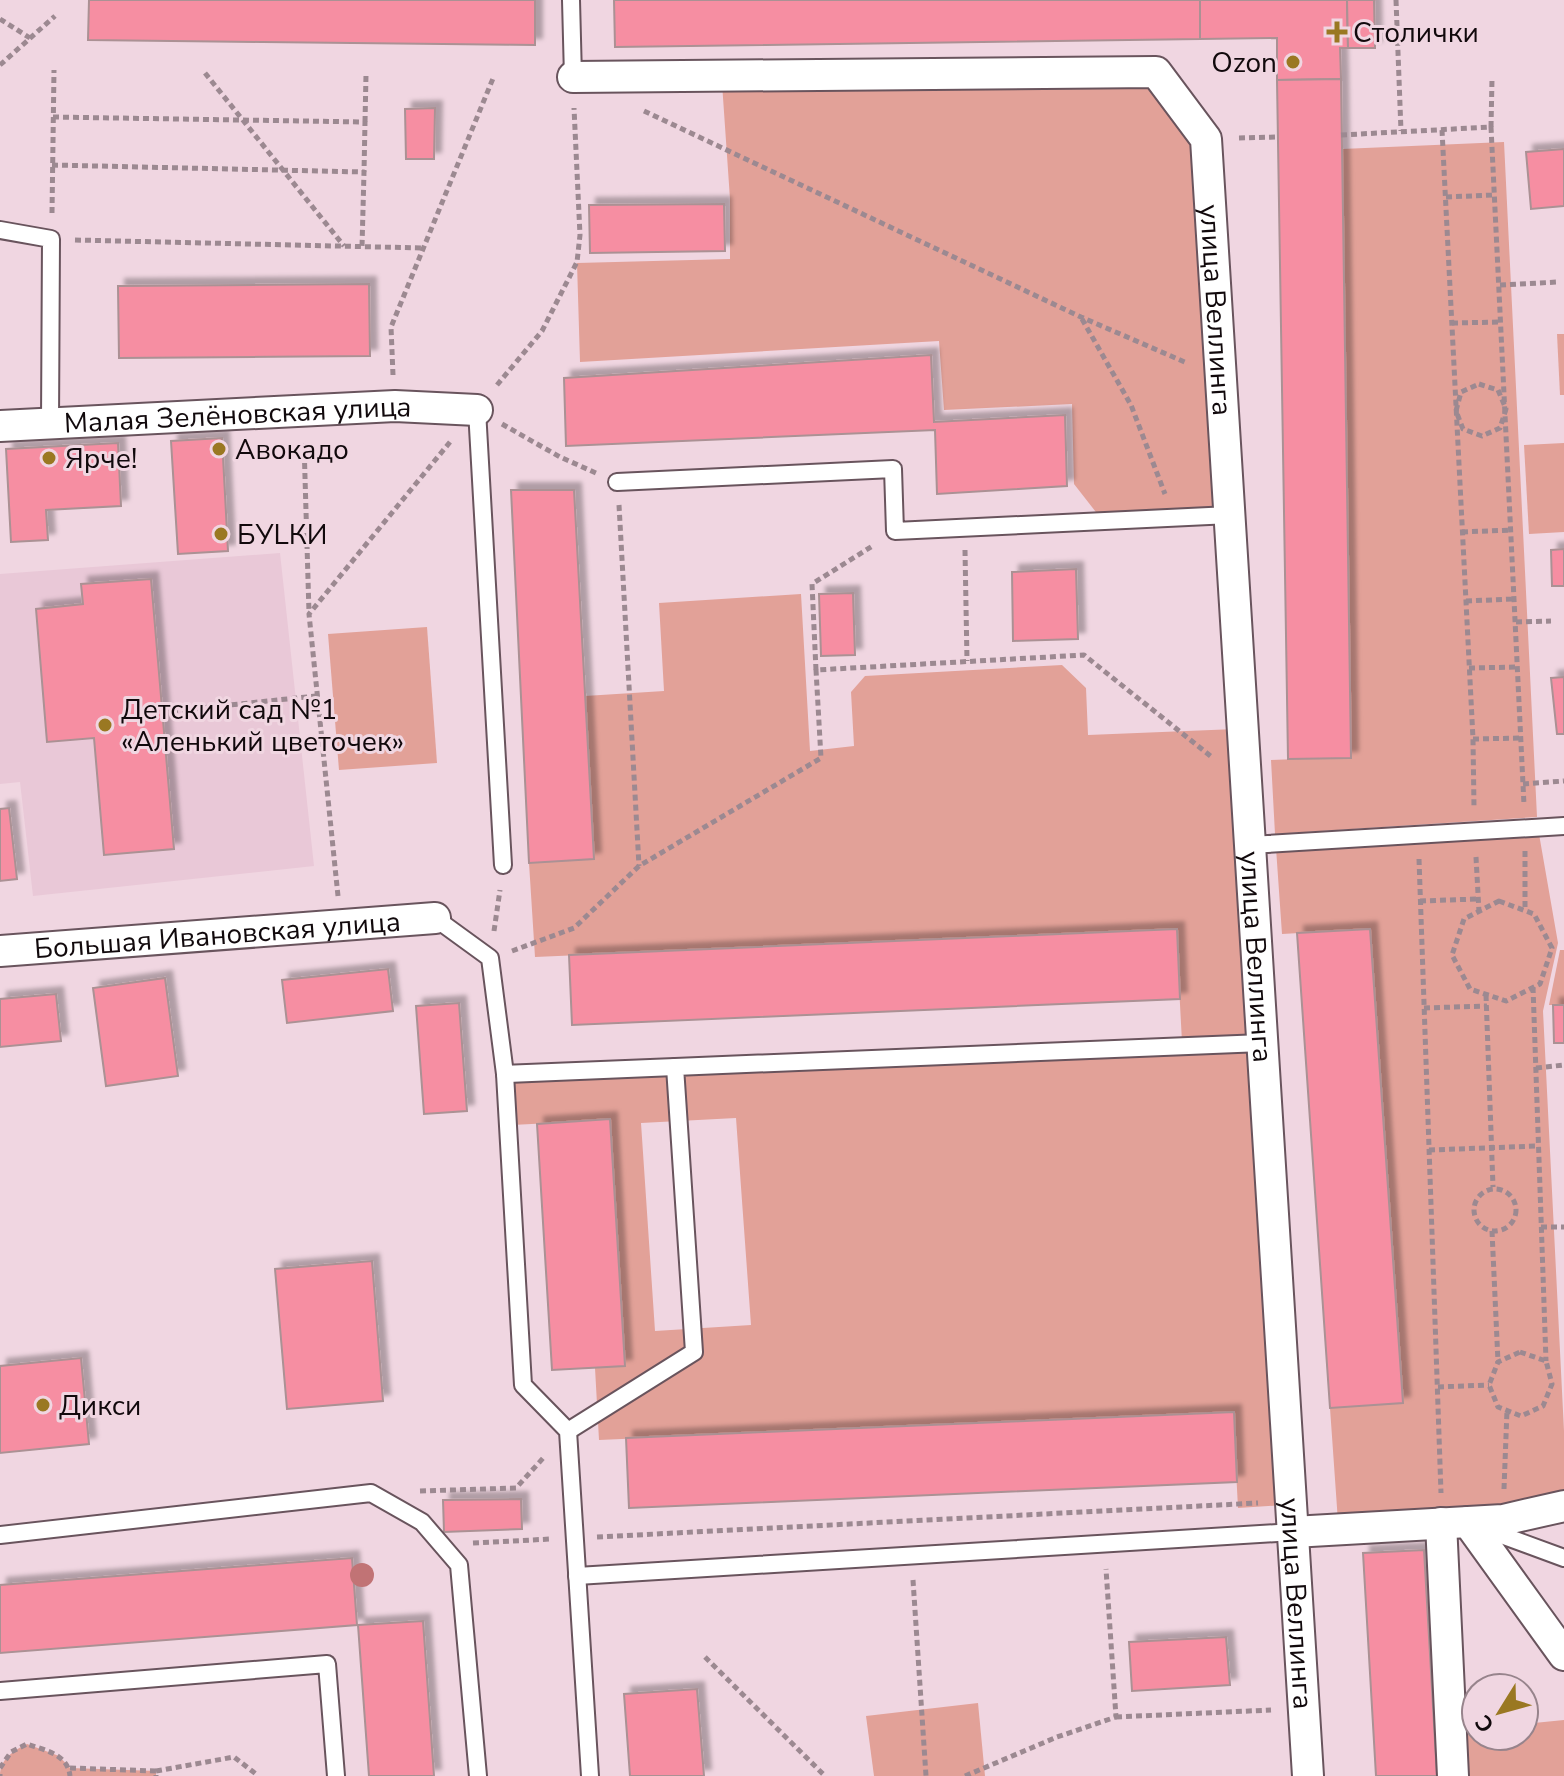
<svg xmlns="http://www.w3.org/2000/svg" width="1564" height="1776" font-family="'Nunito Sans',sans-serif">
<defs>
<filter id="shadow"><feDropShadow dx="7" dy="-7" stdDeviation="2" flood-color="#0004"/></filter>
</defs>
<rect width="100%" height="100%" fill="#f0d6e1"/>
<path fill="#e9c8d7" d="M280 553 314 866 33 896 20 782 0 784V574Z"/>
<g fill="#e2a198" fill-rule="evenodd">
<path d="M1151 80 1199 143 1221 510 1099 516 1074 484 1072 404 944 410 939 341 580 362 577 263 730 259V199L722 83Z"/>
<path d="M1504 142 1537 817 1275 834 1271 760 1351 757 1342 149Z"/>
<path d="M1557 334H1564V395H1560Z"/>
<path d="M1564 443V532L1529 534 1524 445Z"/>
<path d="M801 594 810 751 854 746 851 692 865 676 1062 665 1086 688 1088 735 1236 729 1255 1038 1182 1042 1176 929 535 957 529 863 585 696 664 691 659 603Z"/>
<path d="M427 627 437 763 339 770 328 634Z"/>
<path d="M1539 834 1558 943 1543 1011 1564 1431V1497L1547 1502 1338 1522 1330 1408 1403 1403 1370 929 1282 934 1276 848Z"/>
<path d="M1560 950H1564V1005H1549Z"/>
<path d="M1256 1048 1284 1505 1238 1508 1233 1412 599 1440 595 1368 625 1366 610 1120 512 1125 509 1079ZM736 1118 751 1325 655 1331 641 1123Z"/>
<path d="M978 1703 985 1776H874L866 1716Z"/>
<path d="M1564 1720V1776H1469L1466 1730 1476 1729V1736H1524V1724Z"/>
<path d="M27 1744 59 1756 70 1768 156 1771V1776H0C0 1759 13 1751 27 1744Z"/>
</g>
<g fill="#f68ea2" stroke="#ab9194" stroke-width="2" filter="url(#shadow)">
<path d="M89 0H535V45L88 40Z"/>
<path d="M614 0H1200V39L615 47Z"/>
<path d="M1200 0H1347L1348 48H1340L1341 79 1277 80V38L1200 39Z"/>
<path d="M1347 0H1374L1375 48H1348Z"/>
<path d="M1341 79 1351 758 1288 759 1277 80Z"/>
<path d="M435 108 434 159H406L405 109Z"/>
<path d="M1564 149V206L1531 209 1526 152Z"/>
<path d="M724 204 725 251 590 253 589 205Z"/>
<path d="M369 284 370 356 119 358 118 286Z"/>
<path d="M931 355 934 422 1065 415 1067 486 937 494 935 430 566 446 564 378Z"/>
<path d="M222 438 228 551 178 554 171 441Z"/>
<path d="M118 443 121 506 46 510 48 540 11 542 6 449Z"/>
<path d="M511 490H574L594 859 529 863Z"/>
<path d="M1564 549V586H1552L1551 550Z"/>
<path d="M1076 569 1078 639 1013 641 1012 572Z"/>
<path d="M151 579 174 849 104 855 94 738 47 742 36 609 83 604 81 584Z"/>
<path d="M853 593 855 655 821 656 819 594Z"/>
<path d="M1564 677V734H1557L1551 678Z"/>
<path d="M9 808 17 879 0 881V809Z"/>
<path d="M1177 929 1180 999 572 1025 569 955Z"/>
<path d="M1370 929 1403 1403 1330 1408 1297 933Z"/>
<path d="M388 969 393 1011 287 1023 282 980Z"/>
<path d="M165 978 178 1076 106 1086 93 988Z"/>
<path d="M56 994 61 1041 0 1047V999Z"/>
<path d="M459 1003 467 1111 424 1114 416 1006Z"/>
<path d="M1553 1005H1564V1043H1554Z"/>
<path d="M610 1119 625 1366 552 1370 537 1124Z"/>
<path d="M372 1261 383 1401 287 1409 275 1269Z"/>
<path d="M81 1358 89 1444 0 1453V1366Z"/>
<path d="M1234 1412 1237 1482 629 1508 626 1438Z"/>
<path d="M521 1499 522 1529 444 1532 443 1500Z"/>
<path d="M1424 1550 1437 1776H1376L1363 1553Z"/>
<path d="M352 1558 357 1625 0 1653V1585Z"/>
<path d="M423 1621 434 1776H369L358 1625Z"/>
<path d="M1226 1637 1230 1685 1132 1691 1129 1642Z"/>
<path d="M697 1689 704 1776H630L624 1694Z"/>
</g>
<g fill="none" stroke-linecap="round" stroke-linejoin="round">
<defs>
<g id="lane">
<path d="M571 0 573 77"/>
<path d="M0 230 51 239 50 423"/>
<path d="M477 410 503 865"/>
<path d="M617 482 893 469 895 531 1230 515"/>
<path d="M1250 845 1564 826"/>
<path d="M435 918 490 958 505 1074 523 1385 568 1431 590 1776"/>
<path d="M505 1074 675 1067"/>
<path d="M568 1431 694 1352 675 1067 1262 1043"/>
<path d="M1485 1529 1564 1558"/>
<path d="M0 1535 371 1493 422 1522 459 1565 478 1776"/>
<path d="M577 1576 1293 1532"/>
<path d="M0 1691 327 1664 336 1776"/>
</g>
<g id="street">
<path id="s1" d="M573 77 1156 72 1206 139 1308 1776"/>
<path id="s2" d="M0 426 395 406 477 410"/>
<path id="s3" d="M0 951 435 918"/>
<path d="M1468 1522 1564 1655"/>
<path d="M1441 1523 1453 1776"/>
<path d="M1293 1532 1503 1520 1564 1506"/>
</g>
</defs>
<use href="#lane" stroke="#69545d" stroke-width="20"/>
<use href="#street" stroke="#69545d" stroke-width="34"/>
<g stroke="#9c8991" stroke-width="5" stroke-dasharray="6 4" stroke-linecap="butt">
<path d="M1396 0 1401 131"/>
<path d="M0 19 30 38"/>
<path d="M0 65 55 16"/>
<path d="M205 73 344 246"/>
<path d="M644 111 1081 317 1187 363"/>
<path d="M53 117 365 122 364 172"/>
<path d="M365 122 366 75"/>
<path d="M1491 127 1492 79"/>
<path d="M1442 130 1473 739 1474 807"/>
<path d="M1341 135 1491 127 1524 805"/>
<path d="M1239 138 1278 137"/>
<path d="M52 165 364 172 362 247"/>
<path d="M1446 197 1495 195"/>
<path d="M52 213 54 70"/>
<path d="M75 240 423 248"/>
<path d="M1500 285 1558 282"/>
<path d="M1082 319 1131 405 1165 494"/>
<path d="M1452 323 1501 322"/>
<path d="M393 375 391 327 494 76"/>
<path d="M1479 384 1498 390 1506 409 1500 428 1482 436 1463 429 1456 411 1461 392Z"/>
<path d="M497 385 542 331 577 262 580 235 574 108"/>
<path d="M502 424 560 457 596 473"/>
<path d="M304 443 309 613"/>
<path d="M619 505 639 866"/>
<path d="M1462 532 1512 530"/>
<path d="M965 550 967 661"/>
<path d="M1466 601 1515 599"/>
<path d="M1516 622 1551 621"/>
<path d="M1469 668 1518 667"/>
<path d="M816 670 812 584 874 545"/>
<path d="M162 712 316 696"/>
<path d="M1473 739 1522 738"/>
<path d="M1523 784 1564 781"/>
<path d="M1525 851V910"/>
<path d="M1476 857 1479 912"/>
<path d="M1419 859 1441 1493"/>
<path d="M338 896 309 614 450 442"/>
<path d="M1420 901 1478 899"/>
<path d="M1499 901 1534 914 1552 948 1540 984 1506 1001 1470 989 1452 955 1464 919Z"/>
<path d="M494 931 500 890"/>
<path d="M512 951 574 928 639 866 821 758 816 670 1084 655 1213 758"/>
<path d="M1533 987 1546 1361"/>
<path d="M1486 995 1493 1187"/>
<path d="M1424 1008 1487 1006"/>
<path d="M1536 1068 1564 1065"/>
<path d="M1429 1150 1538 1146"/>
<circle cx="1495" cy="1210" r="21"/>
<path d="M1541 1227H1564"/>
<path d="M1492 1231 1498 1362"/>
<path d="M1520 1352 1546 1361 1552 1384 1543 1406 1521 1416 1498 1407 1489 1385 1498 1362Z"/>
<path d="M1438 1387 1489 1385"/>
<path d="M1504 1489 1507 1410"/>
<path d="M420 1491 516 1488 545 1456"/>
<path d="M597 1537 1258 1503"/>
<path d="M473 1543 551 1539"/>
<path d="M913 1580 926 1776"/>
<path d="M705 1657 825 1776"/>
<path d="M1116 1717 1271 1710"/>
<path d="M0 1768 11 1752 27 1744C44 1750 68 1754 70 1776"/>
<path d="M70 1768 156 1771V1776"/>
<path d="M156 1771 234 1757 256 1774 257 1776"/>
<path d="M0 1774V1776"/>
<path d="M965 1776 1057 1737 1116 1717 1106 1569"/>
</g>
<use href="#lane" stroke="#fff" stroke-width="16"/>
<use href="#street" stroke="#fff" stroke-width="30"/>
</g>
<circle fill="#c17375" cx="362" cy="1575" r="12"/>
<g fill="#9a7822" stroke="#f0d6e1" stroke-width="3">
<path d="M1333 20h8v8h8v8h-8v8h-8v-8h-8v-8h8z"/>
<circle cx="1293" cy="62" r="8"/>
<circle cx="219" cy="449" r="8"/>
<circle cx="49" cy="458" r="8"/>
<circle cx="221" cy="534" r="8"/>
<circle cx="105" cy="725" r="8"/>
<circle cx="43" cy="1405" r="8"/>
</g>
<g text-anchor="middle" stroke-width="6" stroke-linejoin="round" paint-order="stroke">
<g font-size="28" fill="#11090c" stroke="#f0d6e1" text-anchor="start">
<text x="1353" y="42">Столички</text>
<text x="1277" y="72" text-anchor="end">Ozon</text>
<text x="235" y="459">Авокадо</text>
<text x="65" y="468">Ярче!</text>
<text x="237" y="544">БУLКИ</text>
<text x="121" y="719">Детский сад №1<tspan x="121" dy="32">«Аленький цветочек»</tspan></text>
<text x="59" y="1415">Дикси</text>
</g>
<g font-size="28" fill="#11090c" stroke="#f0d6e1">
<text dy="10" stroke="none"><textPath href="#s1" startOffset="838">улица Веллинга</textPath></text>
<text dy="10" stroke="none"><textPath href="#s2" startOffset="238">Малая Зелёновская улица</textPath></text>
<text dy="10" stroke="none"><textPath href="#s3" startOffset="218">Большая Ивановская улица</textPath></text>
<text dy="10" stroke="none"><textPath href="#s1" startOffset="1486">улица Веллинга</textPath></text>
<text dy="10" stroke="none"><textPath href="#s1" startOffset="2134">улица Веллинга</textPath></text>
</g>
</g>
<g transform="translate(1500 1712) rotate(233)"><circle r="38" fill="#f0d6e1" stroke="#97848c" stroke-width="2"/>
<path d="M0-6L14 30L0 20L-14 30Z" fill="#9a7822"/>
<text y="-12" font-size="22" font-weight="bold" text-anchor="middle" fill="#11090c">С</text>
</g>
</svg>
